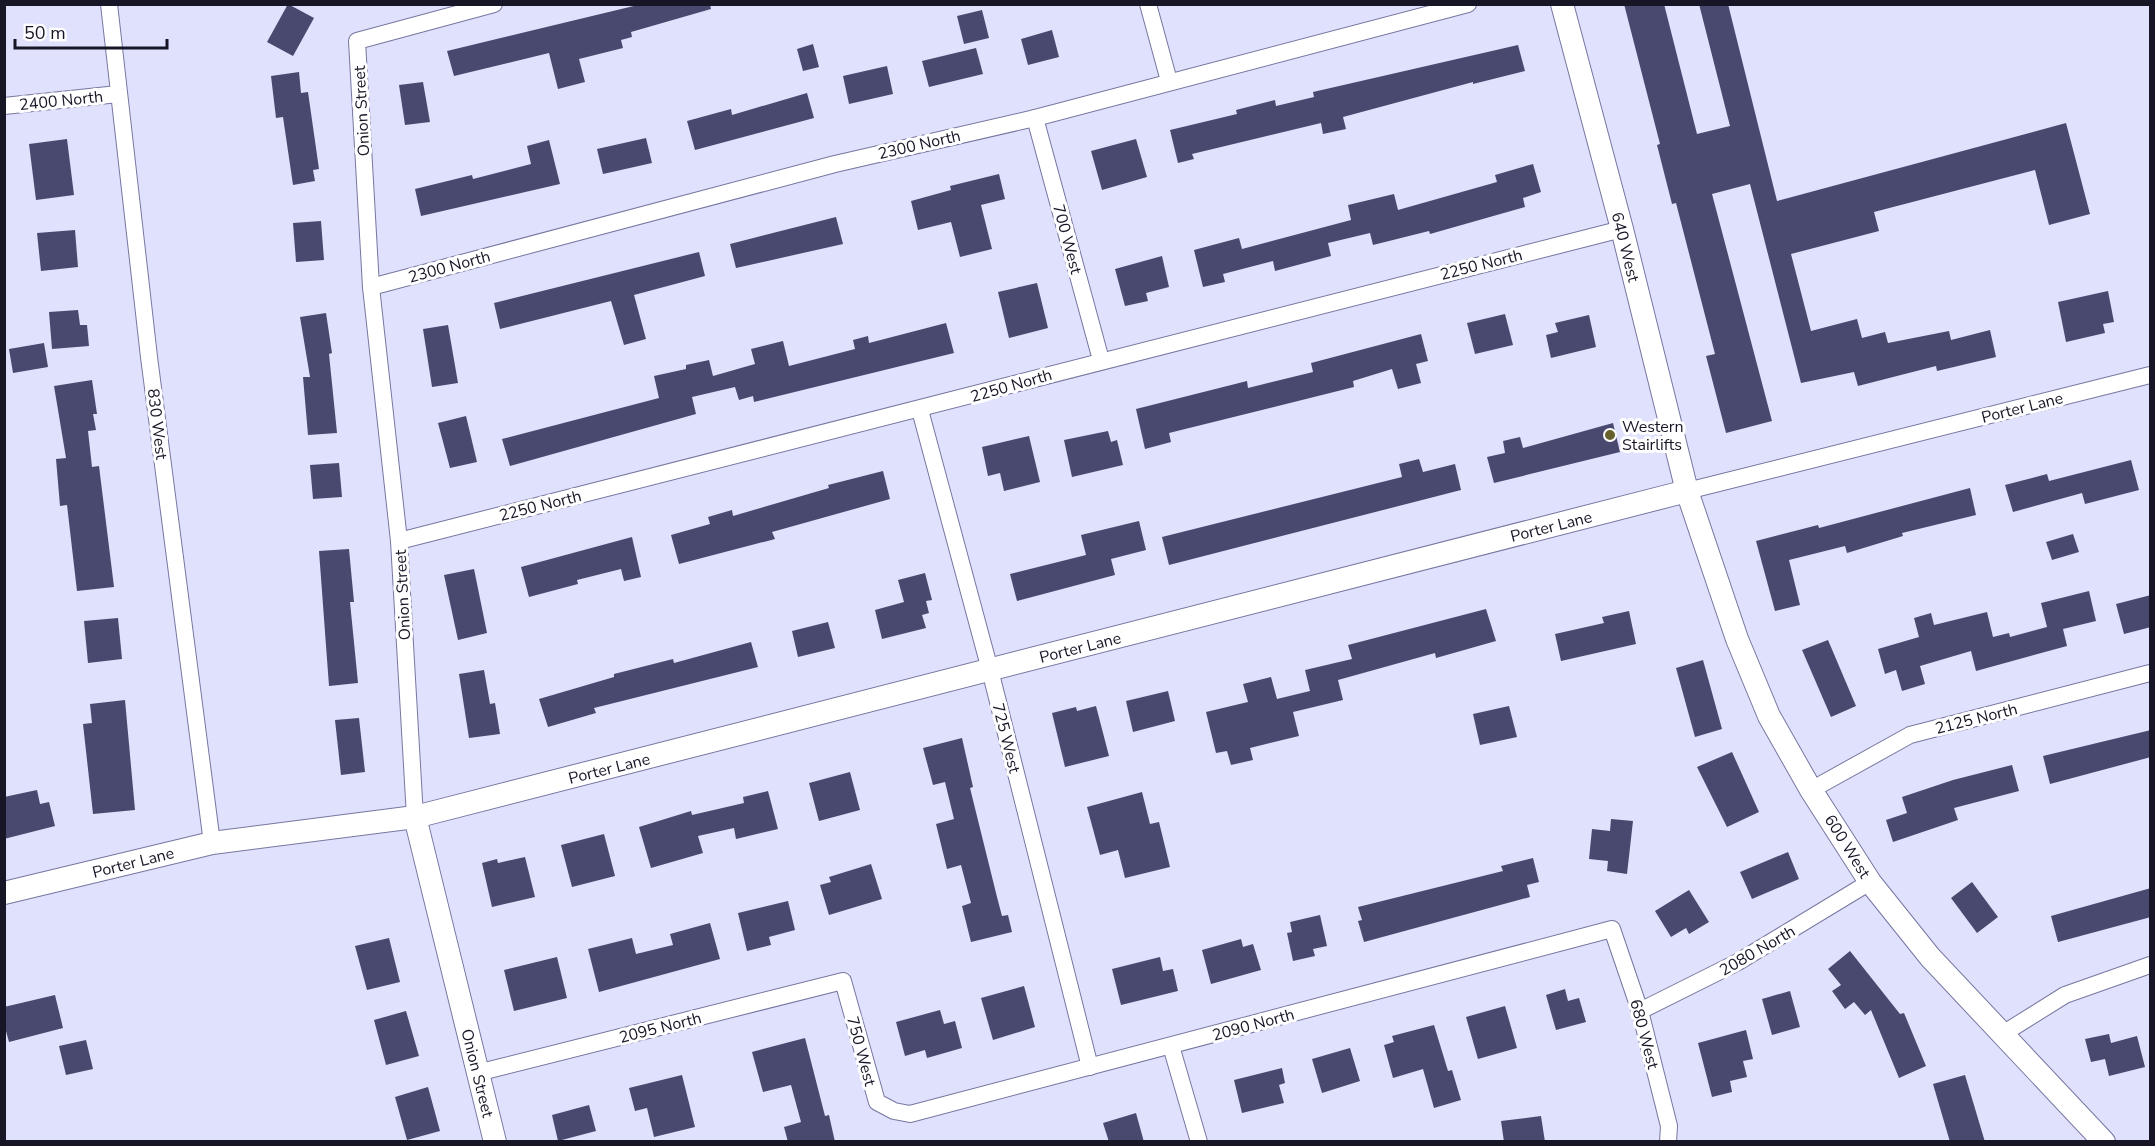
<svg xmlns="http://www.w3.org/2000/svg" width="2155" height="1146" font-family="'Nunito Sans',sans-serif">
<rect width="100%" height="100%" fill="#e0e1fd"/>
<g fill="#49496f">
<path d="M288 4 314 18 293 56 267 42Z"/>
<path d="M642 4H710L711 9 631 32 632 37 621 40 623 48 579 59 585 82 558 89 549 53 454 76 447 51Z"/>
<path d="M1624 4H1664L1697 134 1730 126 1699 4H1728L1777 201 2066 123 2090 214 2049 225 2035 170 1874 212 1879 231 1791 254 1811 331 1857 319 1862 338 1885 332 1888 343 1949 331 1951 340 1990 330 1996 357 1937 371 1936 366 1858 386 1854 372 1801 383 1750 184 1712 194 1772 421 1726 433 1706 356 1715 354 1676 203 1672 204 1657 145 1660 144Z"/>
<path d="M982 10 989 38 964 44 957 16Z"/>
<path d="M1052 30 1059 57 1028 65 1021 39Z"/>
<path d="M813 44 819 67 803 71 797 49Z"/>
<path d="M1518 45 1525 71 1473 84V82L1343 117 1346 129 1323 134 1321 123 1192 154 1194 159 1178 163 1170 130 1237 114 1236 110 1275 100 1276 106 1314 97 1313 92Z"/>
<path d="M976 48 983 74 929 87 922 61Z"/>
<path d="M887 66 893 94 849 104 843 76Z"/>
<path d="M299 72 301 93 308 92 319 169 313 170 315 181 293 185 283 117 276 118 271 76Z"/>
<path d="M423 82 430 122 405 125 399 85Z"/>
<path d="M807 93 814 118 695 150 687 121 731 109 732 115Z"/>
<path d="M646 138 652 163 603 174 597 149Z"/>
<path d="M67 139 74 195 36 200 29 144Z"/>
<path d="M1136 139 1147 177 1102 190 1091 151Z"/>
<path d="M549 140 560 184 421 216 415 189 472 175 473 179 531 164 527 146Z"/>
<path d="M1533 164 1541 192 1523 198 1525 207 1430 234 1429 231 1373 245 1370 233 1328 243 1331 256 1275 271 1273 261 1223 274 1225 282 1203 287 1194 250 1239 238 1242 249 1351 220 1348 205 1394 194 1398 210 1497 182 1495 175Z"/>
<path d="M999 174 1005 199 981 205 992 249 960 257 951 222 918 230 911 201 951 190 950 186Z"/>
<path d="M836 217 843 244 736 268 730 244Z"/>
<path d="M321 221 324 260 296 262 293 223Z"/>
<path d="M75 230 78 267 41 271 37 233Z"/>
<path d="M699 252 705 276 634 295 646 339 624 345 611 301 500 329 494 303Z"/>
<path d="M1162 256 1169 287 1146 293 1148 301 1125 306 1115 269Z"/>
<path d="M1037 283 1048 328 1009 338 998 292Z"/>
<path d="M2108 291 2114 322 2103 324 2105 333 2066 342 2058 302Z"/>
<path d="M78 310 80 325H87L89 346 52 349 49 312Z"/>
<path d="M326 313 332 353 329 354 337 433 308 435 303 377H310L300 317Z"/>
<path d="M1505 314 1513 345 1475 354 1467 323Z"/>
<path d="M1589 315 1596 347 1551 358 1546 335 1558 332 1555 323Z"/>
<path d="M946 323 954 353 754 402 753 396 739 400 735 387 692 397 696 414 510 466 502 439 659 398 654 376 686 369V365L709 360 713 376 755 364 751 349 783 341 789 366 855 349 853 340 868 336 869 343Z"/>
<path d="M448 325 458 383 432 387 423 329Z"/>
<path d="M1421 334 1428 361 1416 364 1421 383 1398 389 1392 369 1353 381 1354 387 1169 433 1171 442 1145 449 1136 409 1247 381 1248 388 1313 372 1311 363Z"/>
<path d="M44 343 48 367 13 373 9 349Z"/>
<path d="M92 380 97 414H93L96 430 88 431 92 467 99 466 114 587 77 591 67 505 60 506 56 459 66 458 54 386Z"/>
<path d="M466 416 477 462 450 468 438 423Z"/>
<path d="M1613 423 1620 452 1494 483 1487 457 1505 453 1503 441 1520 437 1523 448Z"/>
<path d="M1108 431 1111 442 1117 440 1123 465 1072 477 1064 440Z"/>
<path d="M1029 436 1040 482 1004 491 1000 473 988 476 982 447Z"/>
<path d="M1419 459 1423 472 1455 464 1461 490 1169 565 1162 537 1402 477 1399 464Z"/>
<path d="M2131 460 2139 490 2085 504 2082 493 2013 512 2005 485 2047 474 2049 481Z"/>
<path d="M339 463 342 497 313 499 310 465Z"/>
<path d="M883 471 890 499 772 532 775 539 679 564 671 535 710 524 708 517 732 510 733 516 829 488 828 485Z"/>
<path d="M1970 488 1976 515 1902 533 1903 536 1847 553 1845 546 1789 560 1800 605 1775 611 1756 541 1818 525 1819 528Z"/>
<path d="M1139 521 1146 550 1111 559 1115 575 1017 601 1010 574 1086 555 1081 535Z"/>
<path d="M2073 534 2079 552 2052 560 2046 542Z"/>
<path d="M632 537 641 577 624 581 621 569 577 580 578 584 529 597 521 567Z"/>
<path d="M349 549 354 602H350L358 683 329 686 319 551Z"/>
<path d="M474 569 487 633 458 640 444 575Z"/>
<path d="M925 573 932 600 926 601 929 613 922 615 926 628 882 639 875 610 904 602 898 580Z"/>
<path d="M2089 591 2096 621 2063 629 2067 646 1976 671 1971 651 1920 666 1925 684 1902 691 1896 670 1885 674 1878 649 1919 637 1914 618 1931 613 1934 625 1987 612 1993 637 2009 633 2010 637 2047 627 2041 603Z"/>
<path d="M2151 595V627L2124 634 2116 604Z"/>
<path d="M1486 609 1496 641 1436 658 1435 653 1338 680 1343 700 1293 712 1299 736 1250 748 1253 760 1231 765 1227 751 1216 753 1206 712 1248 702 1243 684 1271 677 1277 699 1310 691 1305 670 1352 659 1348 645Z"/>
<path d="M1629 611 1636 644 1561 661 1555 634 1604 623 1602 617Z"/>
<path d="M118 618 122 659 88 663 84 621Z"/>
<path d="M828 622 835 648 798 657 792 631Z"/>
<path d="M1828 640 1856 706 1831 717 1802 650Z"/>
<path d="M751 642 758 667 594 708 596 713 548 727 539 699 614 677V674L673 659 674 663Z"/>
<path d="M1703 660 1722 729 1695 737 1676 668Z"/>
<path d="M484 670 490 704 495 703 500 734 469 738 459 674Z"/>
<path d="M1168 691 1175 721 1133 732 1126 701Z"/>
<path d="M125 700 135 810 93 814 83 724 92 723 90 704Z"/>
<path d="M1096 706 1109 756 1065 767 1052 713 1076 707 1077 711Z"/>
<path d="M1509 706 1517 737 1480 745 1473 714Z"/>
<path d="M359 718 365 772 341 775 335 720Z"/>
<path d="M2151 730V757L2050 784 2043 756Z"/>
<path d="M962 738 973 787 970 788 997 897 1002 916 1008 915 1012 932 971 942 962 906 971 903 961 865 947 869 936 824 954 819 945 782 933 785 923 748Z"/>
<path d="M1732 752 1759 812 1727 827 1697 767Z"/>
<path d="M2012 765 2019 791 1954 808 1958 820 1893 842 1886 820 1907 813 1902 797 1953 780Z"/>
<path d="M850 772 860 810 819 821 809 783Z"/>
<path d="M37 790 40 804 49 802 55 826 4 839V797Z"/>
<path d="M768 791 778 829 736 839 734 828 698 836 703 853 651 868 639 827 691 811 692 815 744 803 743 797Z"/>
<path d="M1142 792 1150 824 1159 822 1170 867 1125 878 1118 850 1100 855 1087 807Z"/>
<path d="M1611 819 1633 821 1627 874 1607 871 1608 861 1589 859 1592 829 1610 831Z"/>
<path d="M604 834 615 876 572 887 561 845Z"/>
<path d="M1788 852 1799 879 1752 899 1740 872Z"/>
<path d="M525 857 535 897 492 907 482 863 497 859 498 863Z"/>
<path d="M1533 858 1539 882 1527 885 1530 897 1364 942 1358 921 1362 920 1358 907 1503 871 1501 866Z"/>
<path d="M871 864 882 899 829 915 820 885 831 882 829 877Z"/>
<path d="M1972 882 1998 917 1977 933 1951 898Z"/>
<path d="M2151 888V917L2058 942 2051 916Z"/>
<path d="M1689 890 1709 922 1689 934 1686 928 1671 937 1655 911Z"/>
<path d="M788 901 795 930 769 937 771 945 747 951 738 913Z"/>
<path d="M1320 915 1327 946 1313 949 1315 956 1293 961 1287 933 1292 932 1290 922Z"/>
<path d="M710 923 720 959 599 992 588 949 632 938 636 954 673 945 670 934Z"/>
<path d="M389 938 400 982 367 990 355 946Z"/>
<path d="M1241 939 1243 947 1253 944 1261 970 1211 984 1202 950Z"/>
<path d="M1850 951 1900 1014 1904 1013 1926 1066 1899 1078 1871 1010 1865 1015 1854 1002 1845 1009 1832 991 1841 985 1828 969Z"/>
<path d="M557 957 567 998 514 1011 504 970Z"/>
<path d="M1160 957 1163 971 1173 969 1178 991 1121 1005 1112 969Z"/>
<path d="M1024 986 1035 1027 993 1040 981 998Z"/>
<path d="M1565 989 1568 1001 1579 998 1586 1022 1556 1030 1546 995Z"/>
<path d="M1790 991 1800 1027 1772 1035 1762 999Z"/>
<path d="M55 995 63 1028 9 1042 4 1024V1007Z"/>
<path d="M1505 1006 1517 1048 1478 1059 1466 1017Z"/>
<path d="M940 1010 944 1024 955 1021 962 1048 927 1058 925 1050 905 1056 896 1022Z"/>
<path d="M406 1011 419 1056 386 1065 374 1020Z"/>
<path d="M1434 1025 1448 1071 1452 1070 1461 1100 1434 1108 1423 1069 1393 1078 1384 1045 1394 1042 1392 1036Z"/>
<path d="M1746 1030 1753 1059 1743 1061 1747 1077 1730 1081 1732 1092 1712 1097 1698 1043Z"/>
<path d="M2109 1034 2111 1043 2137 1036 2145 1067 2109 1076 2105 1059 2091 1062 2085 1039Z"/>
<path d="M805 1038 825 1116 829 1115 835 1142H788L784 1127 801 1122 791 1085 763 1092 752 1052Z"/>
<path d="M86 1040 93 1069 66 1075 59 1046Z"/>
<path d="M1350 1048 1360 1081 1322 1093 1312 1059Z"/>
<path d="M1282 1068 1285 1083 1279 1085 1284 1103 1242 1113 1234 1080Z"/>
<path d="M682 1075 695 1127 654 1137 647 1108 635 1111 629 1088Z"/>
<path d="M1965 1075 1985 1142H1950L1933 1084Z"/>
<path d="M428 1087 440 1131 407 1140 395 1097Z"/>
<path d="M589 1105 596 1131 558 1141 552 1115Z"/>
<path d="M1136 1113 1144 1142H1109L1103 1123Z"/>
<path d="M1541 1116 1545 1142H1504L1501 1121Z"/>
</g>
<g fill="none" stroke-linecap="round" stroke-linejoin="round">
<defs>
<g id="street">
<path d="M109 4 149 357 212 843"/>
<path d="M1148 4 1169 81"/>
<path d="M4 106 118 94"/>
<path d="M1035 118 1101 360"/>
<path d="M371 287 835 164 1035 118 1468 4"/>
<path d="M920 410 990 670 1090 1067"/>
<path d="M1687 491 2150 375"/>
<path d="M399 541 1622 229"/>
<path d="M1811 790 1910 735 2150 673"/>
<path d="M415 817 399 541 371 287 357 41 494 4"/>
<path d="M1640 1011 1738 962 1870 882"/>
<path d="M2001 1035 2065 995 2150 965"/>
<path d="M1171 1046 1199 1142"/>
<path d="M477 1073 843 981 877 1102 894 1111 910 1114 1612 929 1640 1011 1669 1126 1668 1142"/>
</g>
<g id="secondary">
<path d="M1562 4 1622 229 1687 491 1737 639 1769 716 1811 790 1870 882 1930 957 2104 1142"/>
<path d="M415 817 495 1142"/>
<path d="M4 893 212 843 415 817 1687 491"/>
</g>
</defs>
<use href="#street" stroke="#7677a0" stroke-width="18"/>
<use href="#secondary" stroke="#7677a0" stroke-width="24"/>
<use href="#street" stroke="#fff" stroke-width="16"/>
<use href="#secondary" stroke="#fff" stroke-width="22"/>
</g>
<circle fill="#66612d" stroke="#fff" stroke-width="2" cx="1610" cy="435" r="6"/>
<g text-anchor="middle" stroke-width="6" stroke-linejoin="round" paint-order="stroke">
<g font-size="16" fill="#161626" stroke="#fff">
<text transform="translate(61 100) rotate(-6)" y="6">2400 North</text>
<text transform="translate(361 111) rotate(-93)" y="6">Onion Street</text>
<text transform="translate(919 144) rotate(-13)" y="6">2300 North</text>
<text transform="translate(1068 239) rotate(75)" y="6">700 West</text>
<text transform="translate(1626 247) rotate(76)" y="6">640 West</text>
<text transform="translate(1481 264) rotate(-14)" y="6">2250 North</text>
<text transform="translate(449 266) rotate(-15)" y="6">2300 North</text>
<text transform="translate(1011 385) rotate(-16)" y="6">2250 North</text>
<text transform="translate(2022 407) rotate(-14)" y="6">Porter Lane</text>
<text transform="translate(158 424) rotate(83)" y="6">830 West</text>
<text transform="translate(540 505) rotate(-14)" y="6">2250 North</text>
<text transform="translate(1551 526) rotate(-14)" y="6">Porter Lane</text>
<text transform="translate(402 595) rotate(-93)" y="6">Onion Street</text>
<text transform="translate(1080 647) rotate(-14)" y="6">Porter Lane</text>
<text transform="translate(1976 718) rotate(-14)" y="6">2125 North</text>
<text transform="translate(1007 738) rotate(76)" y="6">725 West</text>
<text transform="translate(609 768) rotate(-14)" y="6">Porter Lane</text>
<text transform="translate(1848 846) rotate(58)" y="6">600 West</text>
<text transform="translate(133 862) rotate(-14)" y="6">Porter Lane</text>
<text transform="translate(1757 950) rotate(-30)" y="6">2080 North</text>
<text transform="translate(1253 1024) rotate(-15)" y="6">2090 North</text>
<text transform="translate(660 1027) rotate(-14)" y="6">2095 North</text>
<text transform="translate(1645 1034) rotate(75)" y="6">680 West</text>
<text transform="translate(862 1051) rotate(75)" y="6">750 West</text>
<text transform="translate(478 1073) rotate(76)" y="6">Onion Street</text>
</g>
<g font-size="16" fill="#161626" stroke="#fff" text-anchor="start">
<text x="1622" y="432">Western<tspan x="1622" dy="18">Stairlifts</tspan></text>
</g>
</g>
<rect width="2155" height="1146" fill="none" stroke="#161626" stroke-width="12"/>
<path d="M15 39v9h152v-9" fill="none" stroke="#161626" stroke-width="3"/>
<text x="24" y="39" font-size="18" fill="#161626" stroke="#ffffff" stroke-width="4.5" paint-order="stroke">50 m</text>
</svg>
